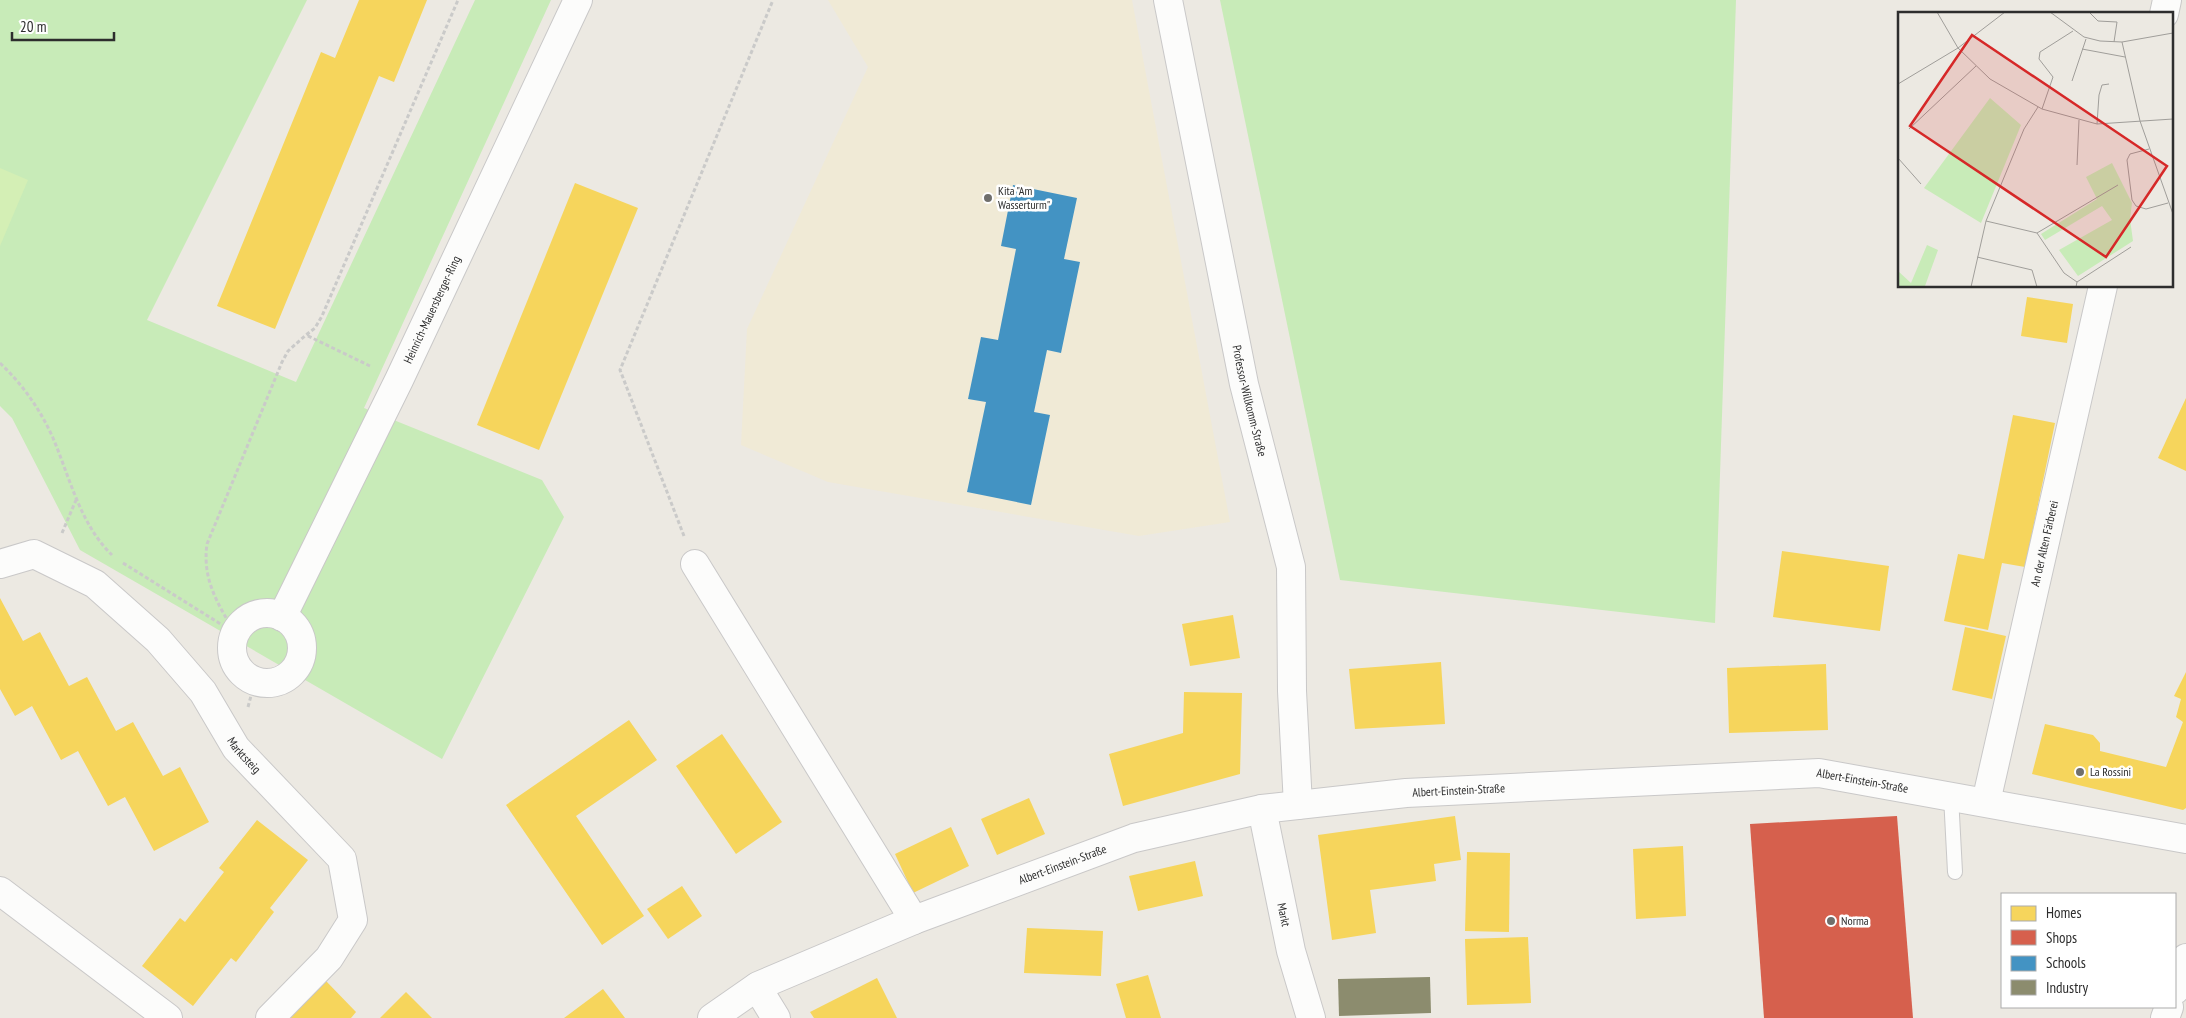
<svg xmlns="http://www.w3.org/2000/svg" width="2186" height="1018" font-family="'PT Sans Narrow',sans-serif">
<rect width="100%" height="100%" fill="#ece9e2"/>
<path fill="#f0ead6" d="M828 0H1132L1230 522 1139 536 828 482 741 445 747 329 868 67Z"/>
<g fill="#c8ebb8">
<path d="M0 0H307L147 320 296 382 475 0H551L364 408 542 480 564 517 442 759 80 550 12 418 0 406Z"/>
<path d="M1220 0H1736L1715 623 1340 580Z"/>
</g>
<path fill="#d4efb5" d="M0 168 28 180 0 246Z"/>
<g fill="#f6d55c">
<path d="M359 0H427L394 82 379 76 275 329 217 306 321 52 335 58Z"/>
<path d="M575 183 638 208 539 450 477 425Z"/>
<path d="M2027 297 2073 304 2067 343 2021 336Z"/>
<path d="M2186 398V471L2158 458Z"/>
<path d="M2013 415 2055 423 2025 567 2002 563 1988 630 1944 621 1958 554 1984 559Z"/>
<path d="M1782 551 1889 566 1880 631 1773 617Z"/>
<path d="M0 598 23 641 40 632 69 686 87 677 116 731 133 722 163 776 180 767 209 822 154 851 125 797 108 806 78 751 61 760 32 706 15 716 0 689Z"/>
<path d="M1233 615 1240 658 1190 666 1182 624Z"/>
<path d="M1965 627 2006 636 1992 699 1952 690Z"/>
<path d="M1441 662 1445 724 1355 729 1349 669Z"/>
<path d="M1826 664 1828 730 1729 733 1727 668Z"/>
<path d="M2186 672V808L2183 810 2032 774 2045 724 2093 735 2100 743V751L2166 767 2183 722 2176 717 2181 699 2174 696Z"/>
<path d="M1184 692 1242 693 1240 774 1123 806 1109 754 1183 733Z"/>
<path d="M629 720 657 760 576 816 644 916 602 945 506 805Z"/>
<path d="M722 734 782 822 736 854 676 766Z"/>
<path d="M1029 798 1045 834 997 855 981 819Z"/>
<path d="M1455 816 1461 860 1434 864 1436 881 1370 890 1376 933 1332 940 1318 835Z"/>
<path d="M257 820 308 860 270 908 274 912 236 962 231 958 193 1006 142 966 180 918 185 922 224 872 219 868Z"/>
<path d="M951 827 969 866 913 893 895 854Z"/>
<path d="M1683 846 1686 916 1636 919 1633 849Z"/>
<path d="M1467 852 1510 853 1509 932 1465 931Z"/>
<path d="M1195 861 1203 896 1138 911 1129 876Z"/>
<path d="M682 886 702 916 668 939 647 909Z"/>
<path d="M1027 928 1103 931 1101 976 1024 973Z"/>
<path d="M1528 937 1531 1003 1467 1005 1465 939Z"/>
<path d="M1148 975 1161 1018H1126L1116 984Z"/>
<path d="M877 978 897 1018H814L810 1012Z"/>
<path d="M325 980 356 1012 351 1018H286Z"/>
<path d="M603 989 625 1018H564Z"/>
<path d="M406 992 432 1018H380Z"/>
</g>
<path fill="#d6604d" d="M1897 816 1913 1018H1764L1750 824Z"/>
<path fill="#4393c3" d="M1013 185 1077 198 1064 259 1080 262 1061 353 1047 350 1034 412 1050 415 1031 505 967 492 986 402 968 399 981 337 998 340 1016 249 1001 246Z"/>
<path fill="#8c8c6e" d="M1430 977 1431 1013 1339 1016 1338 979Z"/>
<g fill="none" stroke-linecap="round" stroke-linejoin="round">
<defs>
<path id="lane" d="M1951 796 1955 872"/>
<g id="street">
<path id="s1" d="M1168 0 1244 384 1291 567 1292 691 1298 805"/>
<path d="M2164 14 2167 0"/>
<path id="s2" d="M0 564 34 554 95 584 158 640 203 692 236 748 342 859 353 920 329 958 270 1018"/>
<path d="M695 564 914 920"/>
<circle cx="267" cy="648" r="35"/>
<path id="s3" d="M282 617 399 380 578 0"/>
<path id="s4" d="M1986 802 2103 286"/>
<path id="s5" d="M1262 809 1291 951 1311 1018"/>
<path d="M0 891 168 1018"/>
<path d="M757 987 776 1018"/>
<path id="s6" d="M712 1018 758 986 914 920 1134 838 1262 809 1406 793 1819 773 2186 839"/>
</g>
<g id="secondary">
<path d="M2175 990 2186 958"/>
<path d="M2165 1018 2169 1007"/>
</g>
</defs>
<use href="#lane" stroke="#c9c8c8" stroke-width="16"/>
<use href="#street" stroke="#c9c8c8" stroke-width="30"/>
<use href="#secondary" stroke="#c9c8c8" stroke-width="30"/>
<g stroke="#cacac9" stroke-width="3" stroke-dasharray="4 2.5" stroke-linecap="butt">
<path d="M0 363C23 385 40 409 53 438 70 478 80 524 112 555"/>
<path d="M370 366 306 335 315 328 322 316 458 0"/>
<path d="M62 533 76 500"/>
<path d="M684 536 620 370 773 0"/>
<path d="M123 563 235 633C218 604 202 580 207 544L282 362 288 351 306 335"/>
<path d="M248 707 255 681"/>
</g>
<use href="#lane" stroke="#fcfcfb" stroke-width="14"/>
<use href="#street" stroke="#fcfcfb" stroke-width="28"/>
<use href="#secondary" stroke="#fcfcfb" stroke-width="28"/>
</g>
<g fill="#706f6c" stroke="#fff" stroke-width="2">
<circle cx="988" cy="198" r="5"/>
<circle cx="2080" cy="772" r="5"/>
<circle cx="1831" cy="921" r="5"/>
</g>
<g text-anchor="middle" stroke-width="5" stroke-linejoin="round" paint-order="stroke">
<g font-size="12" fill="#2d2d2d" stroke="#fff" text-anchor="start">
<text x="998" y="195">Kita "Am<tspan x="998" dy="14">Wasserturm"</tspan></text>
<text x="2090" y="776">La Rossini</text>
<text x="1841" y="925">Norma</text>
</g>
<g font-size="12" fill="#2d2d2d" stroke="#fff">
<text dy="4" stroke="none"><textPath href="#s3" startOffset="342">Heinrich-Mauersberger-Ring</textPath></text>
<text dy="4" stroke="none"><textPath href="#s1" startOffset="409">Professor-Willkomm-Straße</textPath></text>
<text dy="4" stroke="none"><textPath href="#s4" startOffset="265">An der Alten Färberei</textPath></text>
<text dy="4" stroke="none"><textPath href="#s2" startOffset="332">Marktsteig</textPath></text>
<text dy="4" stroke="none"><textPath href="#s6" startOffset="1194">Albert-Einstein-Straße</textPath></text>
<text dy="4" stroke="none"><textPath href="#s6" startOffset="789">Albert-Einstein-Straße</textPath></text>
<text dy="4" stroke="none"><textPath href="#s6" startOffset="384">Albert-Einstein-Straße</textPath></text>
<text dy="4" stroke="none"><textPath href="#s5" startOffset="108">Markt</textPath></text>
</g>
</g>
<g transform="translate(1898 12)">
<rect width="275" height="275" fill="#ece9e2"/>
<path d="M92 86 123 113 83 211 26 176ZM214 151 234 191 232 207 235 229 180 264 161 238 214 208 204 194 147 228 143 222 199 187 188 165ZM29 233 40 238 27 274 0 275V259L13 271Z" fill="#c8ebb8"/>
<path fill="none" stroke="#a09e9a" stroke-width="1" d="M39 0 60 36 92 67 144 97 199 112 275 107M152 0 186 25 202 29 224 30 275 21M191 0 200 9 219 10 216 30M224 30 242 109 275 202M184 37 227 45M174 69 188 27M0 72 60 36 107 0M144 97 155 65 141 47 142 40 175 19M199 112 201 83 204 73 211 72M11 117 78 54M251 137 232 142 229 148 234 188 238 194 248 197 270 191M0 146 23 172M179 153 181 108M88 209 139 221 166 261 179 270M139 221 220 173M79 245 134 258 139 275M73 275 88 209 126 117 140 95M178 275 179 270 233 235"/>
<path fill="#d62828" fill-opacity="0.15" stroke="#d62828" stroke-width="2.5" d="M74 23 269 154 208 245 12 114Z"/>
<rect width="275" height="275" fill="none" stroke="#2d2d2d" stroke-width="2.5"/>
</g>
<rect x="2001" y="893" width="175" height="115" fill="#ffffff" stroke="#ababab"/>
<rect x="2011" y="906" width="25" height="15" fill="#f6d55c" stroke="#ababab"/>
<text x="2046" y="918" font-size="15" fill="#2d2d2d">Homes</text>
<rect x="2011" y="930" width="25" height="15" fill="#d6604d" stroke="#ababab"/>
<text x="2046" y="943" font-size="15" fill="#2d2d2d">Shops</text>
<rect x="2011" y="956" width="25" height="15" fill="#4393c3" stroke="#ababab"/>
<text x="2046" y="968" font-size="15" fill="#2d2d2d">Schools</text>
<rect x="2011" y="980" width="25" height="15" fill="#8c8c6e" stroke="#ababab"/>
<text x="2046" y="993" font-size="15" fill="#2d2d2d">Industry</text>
<path d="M12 32v8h102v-8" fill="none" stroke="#2d2d2d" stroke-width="2.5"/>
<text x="20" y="32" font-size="15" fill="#2d2d2d" stroke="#ffffff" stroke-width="4" paint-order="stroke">20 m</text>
</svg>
